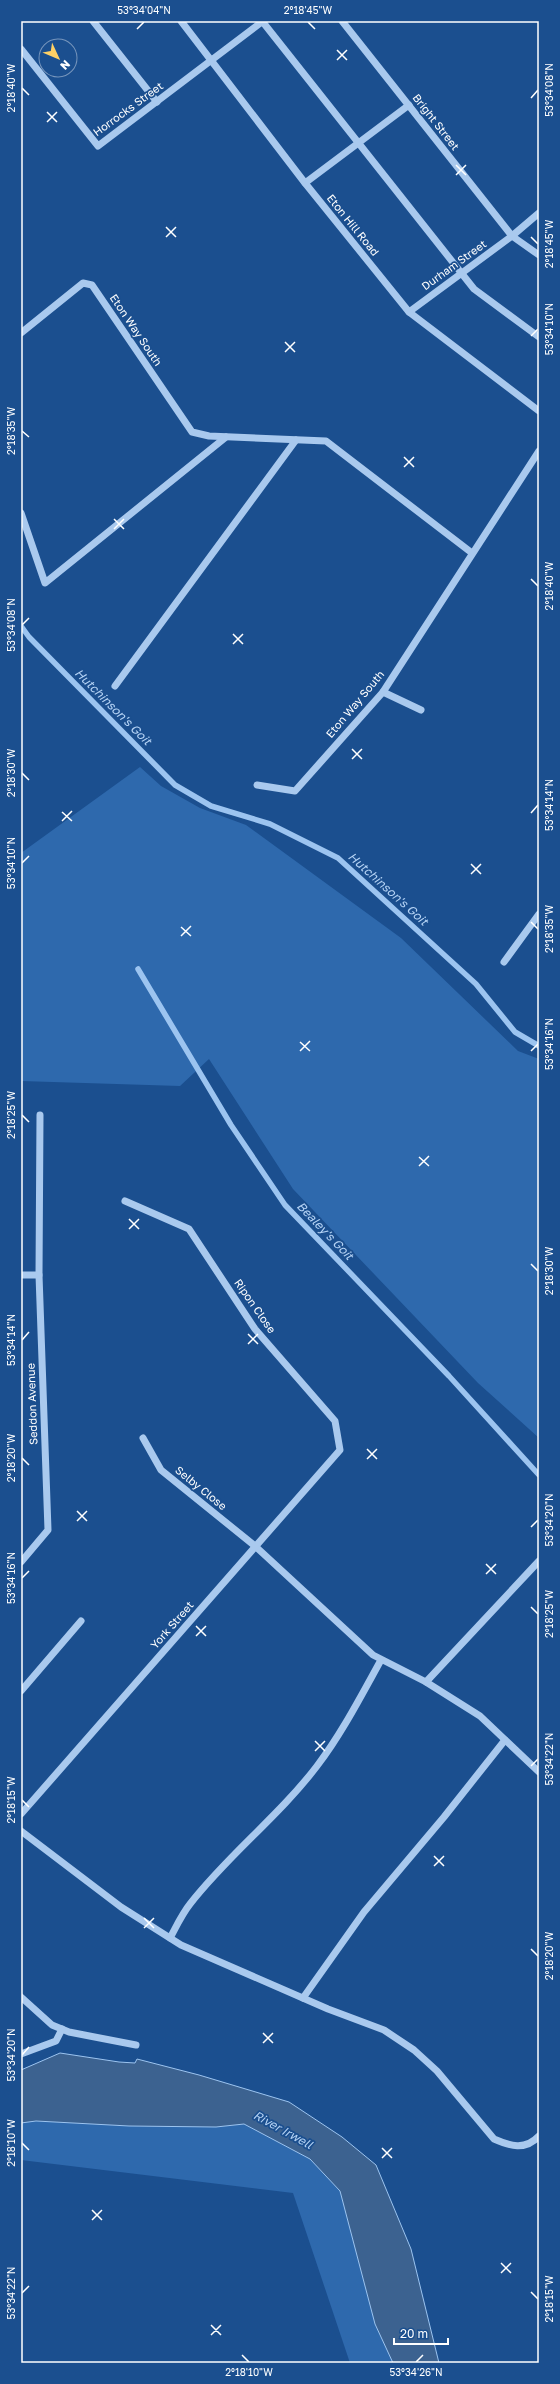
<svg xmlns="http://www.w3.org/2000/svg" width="560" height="2384" font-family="'Golos Text',sans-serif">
<rect width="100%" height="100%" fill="#1b4f8f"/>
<g fill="#2e69ad">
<path d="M140 767 161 786 200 808 246 825 401 938 518 1051 539 1059V1438L478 1383 293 1189 209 1059 180 1086 21 1081V853Z"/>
<path d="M36 2121 129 2126 216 2127 244 2124 310 2159 340 2191 393 2363H350L293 2193 21 2160V2123Z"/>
</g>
<path fill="#3c6290" stroke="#9cc4f0" d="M60 2053 119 2062 135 2063 137 2059 199 2075 289 2102 342 2137 376 2165 411 2249 439 2363H393L375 2324 340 2191 310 2159 244 2124 216 2127 129 2126 36 2121 21 2123V2070Z"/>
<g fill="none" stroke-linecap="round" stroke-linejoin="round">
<g stroke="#9cc4f0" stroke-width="5.5">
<path d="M21 626 29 637 175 785 211 806 270 824 338 858 476 984 515 1032 539 1046"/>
<path d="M138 969 231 1125 285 1205 449 1376 539 1475"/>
</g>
<g stroke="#a9c9ee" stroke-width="7">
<path d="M93 21 157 102"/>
<path d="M181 21 305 183 409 312 539 411"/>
<path d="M262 21 474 289 539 337"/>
<path d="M342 21 512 236 539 255"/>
<path d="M21 49 98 146 263 21"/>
<path d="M305 183 409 105"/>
<path d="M409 312 512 236 539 213"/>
<path d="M21 333 83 283 92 285 192 432 209 436 326 441 472 553"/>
<path d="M21 513 45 583 226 437"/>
<path d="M115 686 296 440"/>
<path d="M383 692 421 710"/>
<path d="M257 785 295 791 383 692 539 451"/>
<path d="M504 962 539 914"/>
<path d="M21 1275H39"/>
<path d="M143 1438 161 1470 255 1546 373 1655 426 1682 480 1716 539 1772"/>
<path d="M21 1562 48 1530 39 1275 40 1115"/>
<path d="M426 1682 539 1561"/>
<path d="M21 1691 81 1621"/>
<path d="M21 1814 340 1450 335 1421 255 1329 189 1229 125 1201"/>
<path d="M21 1831 121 1907 181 1945 328 2009 384 2030 414 2050 437 2071 494 2139C510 2146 525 2151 539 2136"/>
<path d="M170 1938C176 1927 182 1914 190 1904 228 1855 279 1816 317 1766 342 1733 361 1696 381 1660"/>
<path d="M21 1997 52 2025 69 2032 136 2045"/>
<path d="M303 1998 364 1912 444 1817 505 1740"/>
<path d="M21 2054 56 2041 62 2029"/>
</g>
</g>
<path fill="none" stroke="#fff" stroke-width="1.5" d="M308 22 315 29M137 29 144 22M337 50 347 60M337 60 347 50M22 88 29 95M531 98 538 90M47 112 57 122M47 122 57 112M456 165 466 175M456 175 466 165M166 227 176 237M166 237 176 227M531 237 538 244M531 336 538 329M285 342 295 352M285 352 295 342M22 431 29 437M404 457 414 467M404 467 414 457M114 519 124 529M114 529 124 519M531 579 538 586M22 625 29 618M233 634 243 644M233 644 243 634M352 749 362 759M352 759 362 749M22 773 29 780M62 812 72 821M531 813 538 805M62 821 72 811M22 863 29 856M471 864 481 874M471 874 481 864M531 922 538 929M181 927 191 936M181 936 191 926M300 1042 310 1051M300 1051 310 1041M531 1051 538 1044M22 1115 29 1122M419 1157 429 1166M419 1166 429 1156M129 1219 139 1229M129 1229 139 1219M531 1264 538 1271M248 1334 258 1344M22 1340 29 1332M248 1344 258 1334M367 1449 377 1459M22 1458 29 1465M367 1459 377 1449M77 1511 87 1521M77 1521 87 1511M531 1527 538 1520M486 1564 496 1574M486 1574 496 1564M22 1578 29 1571M531 1607 538 1614M196 1626 206 1636M196 1636 206 1626M315 1741 325 1751M315 1751 325 1741M531 1766 538 1759M22 1800 29 1807M434 1856 444 1866M434 1866 444 1856M144 1918 154 1928M144 1928 154 1918M531 1949 538 1956M263 2033 273 2043M263 2043 273 2033M22 2055 29 2047M22 2143 29 2150M382 2148 392 2158M382 2158 392 2148M92 2210 102 2220M92 2220 102 2210M501 2263 511 2273M501 2273 511 2263M531 2292 538 2299M22 2293 29 2286M211 2325 221 2335M211 2335 221 2325M242 2355 249 2362M416 2362 423 2355"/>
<g text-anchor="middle" stroke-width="3.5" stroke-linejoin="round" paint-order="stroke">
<g font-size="11" fill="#fff" stroke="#1b4f8f">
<text transform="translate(128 109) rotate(-36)" y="4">Horrocks Street</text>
<text transform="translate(436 122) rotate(52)" y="4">Bright Street</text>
<text transform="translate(353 225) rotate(51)" y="4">Eton Hill Road</text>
<text transform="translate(454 265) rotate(-36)" y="4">Durham Street</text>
<text transform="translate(136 330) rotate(56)" y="4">Eton Way South</text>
<text transform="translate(355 704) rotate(-50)" y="4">Eton Way South</text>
<text transform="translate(255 1306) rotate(55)" y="4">Ripon Close</text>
<text transform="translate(32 1404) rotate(-92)" y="4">Seddon Avenue</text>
<text transform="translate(201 1488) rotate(39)" y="4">Selby Close</text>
<text transform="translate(172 1625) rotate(-49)" y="4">York Street</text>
</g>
<g font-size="12" font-style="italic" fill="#b5d3f5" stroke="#1b4f8f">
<text transform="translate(113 707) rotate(45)" y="4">Hutchinson's Goit</text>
<text transform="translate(388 889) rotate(42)" y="4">Hutchinson's Goit</text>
<text transform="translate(325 1231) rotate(46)" y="4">Bealey's Goit</text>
<text transform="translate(283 2130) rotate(29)" y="4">River Irwell</text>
</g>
</g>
<rect width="560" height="2384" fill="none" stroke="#1b4f8f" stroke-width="44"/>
<g transform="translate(58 58) rotate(134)"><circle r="19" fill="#1b4f8f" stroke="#7695bc"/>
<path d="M0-3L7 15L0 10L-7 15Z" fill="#ffd166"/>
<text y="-6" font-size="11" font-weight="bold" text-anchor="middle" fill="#ffffff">N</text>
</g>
<path d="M394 2338v6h54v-6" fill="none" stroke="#ffffff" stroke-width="2"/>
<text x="400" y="2338" font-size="12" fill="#ffffff" stroke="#1b4f8f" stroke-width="3" paint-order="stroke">20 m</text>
<rect x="22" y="22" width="516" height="2340" fill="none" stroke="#fff" stroke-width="1.5"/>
<g font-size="10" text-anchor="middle" fill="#fff">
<text x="144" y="14">53°34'04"N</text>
<text x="308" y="14">2°18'45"W</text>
<text transform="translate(11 88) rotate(-90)" y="4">2°18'40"W</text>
<text transform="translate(549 90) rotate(-90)" y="4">53°34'08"N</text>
<text transform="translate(549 244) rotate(-90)" y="4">2°18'45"W</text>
<text transform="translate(549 329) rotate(-90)" y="4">53°34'10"N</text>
<text transform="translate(11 431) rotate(-90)" y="4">2°18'35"W</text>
<text transform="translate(549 586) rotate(-90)" y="4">2°18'40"W</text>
<text transform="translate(11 625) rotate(-90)" y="4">53°34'08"N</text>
<text transform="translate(11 773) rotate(-90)" y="4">2°18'30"W</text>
<text transform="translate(549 805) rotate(-90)" y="4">53°34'14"N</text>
<text transform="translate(11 863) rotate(-90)" y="4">53°34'10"N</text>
<text transform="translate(549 929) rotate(-90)" y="4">2°18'35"W</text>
<text transform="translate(549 1044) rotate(-90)" y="4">53°34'16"N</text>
<text transform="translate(11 1115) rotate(-90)" y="4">2°18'25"W</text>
<text transform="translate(549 1271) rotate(-90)" y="4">2°18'30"W</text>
<text transform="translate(11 1340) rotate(-90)" y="4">53°34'14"N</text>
<text transform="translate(11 1458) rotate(-90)" y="4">2°18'20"W</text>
<text transform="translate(549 1520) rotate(-90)" y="4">53°34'20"N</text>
<text transform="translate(11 1578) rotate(-90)" y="4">53°34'16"N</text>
<text transform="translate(549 1614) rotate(-90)" y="4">2°18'25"W</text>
<text transform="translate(549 1759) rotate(-90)" y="4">53°34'22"N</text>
<text transform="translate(11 1800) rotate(-90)" y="4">2°18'15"W</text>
<text transform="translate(549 1956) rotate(-90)" y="4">2°18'20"W</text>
<text transform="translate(11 2055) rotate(-90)" y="4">53°34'20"N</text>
<text transform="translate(11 2143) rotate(-90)" y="4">2°18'10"W</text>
<text transform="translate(11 2293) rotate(-90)" y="4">53°34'22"N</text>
<text transform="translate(549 2299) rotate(-90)" y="4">2°18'15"W</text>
<text x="249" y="2376">2°18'10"W</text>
<text x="416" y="2376">53°34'26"N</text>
</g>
</svg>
